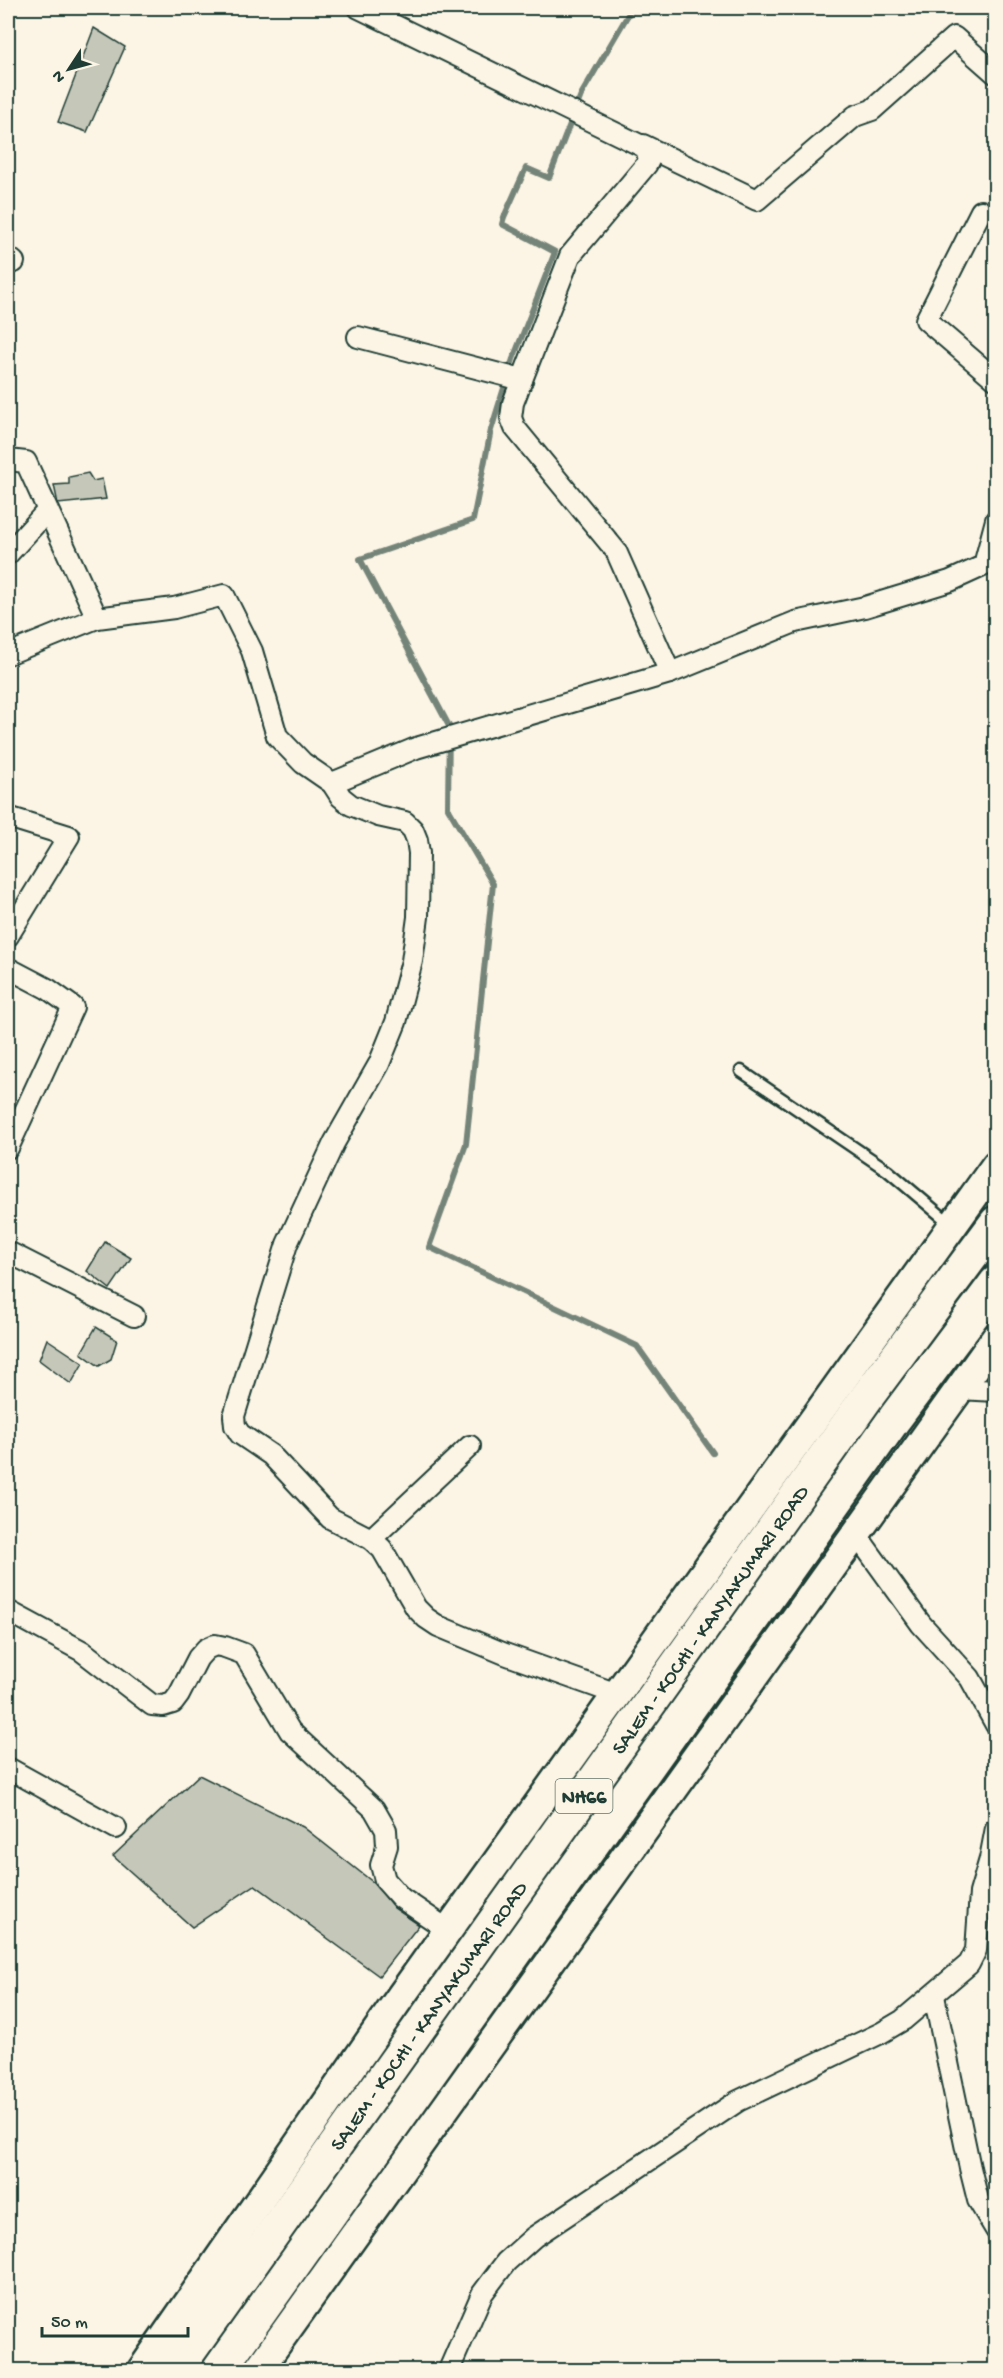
<svg xmlns="http://www.w3.org/2000/svg" width="1003" height="2378" font-family="'Gochi Hand',sans-serif">
<rect width="100%" height="100%" fill="#fcf5e5"/>
<filter id="ink" filterUnits="userSpaceOnUse"><feTurbulence type="fractalNoise" baseFrequency=".0167" numOctaves="2"/><feDisplacementMap in="SourceGraphic" scale="12" xChannelSelector="R" yChannelSelector="G"/><feConvolveMatrix kernelMatrix="1 2 1 2 8 2 1 2 1" color-interpolation-filters="sRGB"/></filter>
<g filter="url(#ink)">
<g fill="none" stroke-linecap="round" stroke-linejoin="round">
<path stroke="#758479" stroke-width="6" d="M632 8 582 93 549 178 526 168 504 217 502 224 555 252 513 359 491 430 473 520 360 559 449 726 448 808 493 884 466 1144 429 1247 637 1346 713 1453"/>
</g>
<g fill="#c5c7b9" stroke="#1f3d34" stroke-width="1.5">
<path d="M94 28 125 47 87 132 58 122Z"/>
<path d="M88 473 93 481 102 479 106 499 58 504 54 485 69 484V477Z"/>
<path d="M105 1242 131 1258 110 1289 87 1271Z"/>
<path d="M96 1327 117 1340 111 1359 99 1366 81 1353Z"/>
<path d="M47 1339 83 1363 71 1384 39 1360Z"/>
<path d="M199 1775 303 1827 374 1883 394 1908 419 1925 379 1976 255 1885 192 1927 113 1856Z"/>
</g>
<g fill="none" stroke-linecap="round" stroke-linejoin="round">
<defs>
<path id="lane" d="M741 1071 887 1170 952 1225"/>
<g id="street">
<path d="M359 8 646 148 649 160 647 164 570 256 513 403 511 418 515 428 616 551 670 673"/>
<path d="M643 145 757 200 855 116 872 110 954 37 996 74"/>
<path d="M981 211 926 320 996 380"/>
<path d="M8 257 14 262"/>
<path d="M358 337 522 380"/>
<path d="M8 460 26 462 97 618"/>
<path d="M8 554 47 511"/>
<path d="M984 565 996 520"/>
<path d="M8 654 97 618 174 608 224 595 252 651 277 736 303 763 332 783 341 797 351 805 378 816 405 822 413 830 417 840 419 853 418 917 412 961 396 1022 379 1064 334 1143 287 1244 234 1416 235 1426 240 1434 271 1455 330 1518 371 1539 382 1549 416 1608 426 1618 438 1626 505 1654 617 1694"/>
<path d="M332 783 416 748 670 673 795 622 865 607 950 581 996 560"/>
<path d="M8 817 69 836 8 936"/>
<path d="M8 968 48 989 73 1007 8 1148"/>
<path d="M8 1252 134 1316"/>
<path d="M959 1389 996 1391"/>
<path d="M856 1534 921 1624 970 1678 996 1725"/>
<path d="M371 1539 470 1446"/>
<path d="M8 1611 82 1651 152 1705 163 1706 173 1703 179 1695 198 1658 206 1649 215 1645 225 1647 244 1654 290 1731 374 1809 386 1830 387 1846 381 1865 385 1880 401 1898 448 1930"/>
<path d="M8 1768 116 1828"/>
<path d="M934 1996 970 2168 978 2200 996 2230"/>
<path d="M449 2370 482 2294 506 2262 534 2237 738 2101 881 2033 903 2020 969 1964 976 1950 980 1893 990 1859 996 1828"/>
</g>
<g id="secondary">
<path d="M142 2370 401 1996 996 1165"/>
<path d="M258 2370 996 1338"/>
</g>
<g id="highway">
<path id="s1" d="M176 2370 867 1397 996 1223"/>
<path d="M219 2370 895 1418 996 1283"/>
</g>
</defs>
<use href="#lane" stroke="#1f3d34" stroke-width="15"/>
<use href="#street" stroke="#1f3d34" stroke-width="24"/>
<use href="#secondary" stroke="#1f3d34" stroke-width="33"/>
<use href="#highway" stroke="#1f3d34" stroke-width="38"/>
<use href="#lane" stroke="#fcf5e5" stroke-width="10"/>
<use href="#street" stroke="#fcf5e5" stroke-width="20"/>
<use href="#secondary" stroke="#fcf5e5" stroke-width="28"/>
<use href="#highway" stroke="#fcf5e5" stroke-width="33"/>
</g>
</g>
<g text-anchor="middle" stroke-width="4.5" stroke-linejoin="round" paint-order="stroke">
<rect fill="#fcf5e5" stroke="#617469" stroke-width="1.5" x="555.5" y="1779" width="57" height="34" rx="4.5"/>
<g font-size="20" font-weight="bold" fill="#1f3d34">
<text x="584" y="1803">NH66</text>
</g>
<g font-size="21" fill="#1f3d34" stroke="#fcf5e5">
<text dy="7" stroke="none"><textPath href="#s1" startOffset="921">SALEM - KOCHI - KANYAKUMARI ROAD</textPath></text>
<text dy="7" stroke="none"><textPath href="#s1" startOffset="435">SALEM - KOCHI - KANYAKUMARI ROAD</textPath></text>
</g>
</g>
<rect width="1003" height="2378" fill="none" stroke="#fcf5e5" stroke-width="30"/>
<rect x="15" y="15" width="973" height="2348" fill="none" stroke="#1f3d34" stroke-width="2" filter="url(#ink)"/>
<g transform="translate(69 69) rotate(234)" stroke="#fcf5e5" stroke-width="4.5" paint-order="stroke">
<path d="M0-4.5L10 22L0 15L-10 22Z" fill="#1f3d34"/>
<text y="-9" font-size="16" font-weight="bold" text-anchor="middle" fill="#1f3d34">N</text>
</g>
<path d="M42 2327v9h146v-9" fill="none" stroke="#1f3d34" stroke-width="3"/>
<text x="51" y="2327" font-size="18" fill="#1f3d34" stroke="#fcf5e5" stroke-width="4.5" paint-order="stroke">50 m</text>
</svg>
